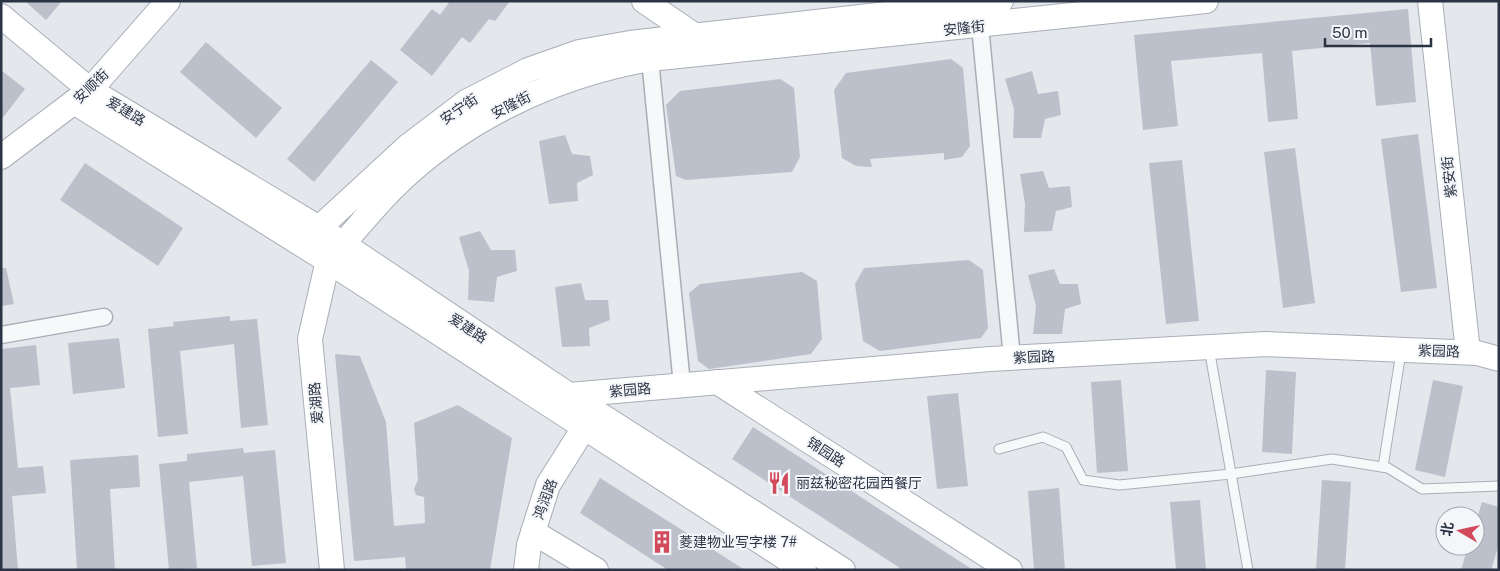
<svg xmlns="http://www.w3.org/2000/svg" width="1500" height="571" font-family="'Public Sans','Noto Sans SC',sans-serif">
<rect width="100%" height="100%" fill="#e4e7ec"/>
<g fill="#bbc0ca">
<path d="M25 1H62L46 20Z"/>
<path d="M450 1H510L495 21 489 19 470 43 462 37 432 76 400 50 432 9 440 15Z"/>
<path d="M1408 9 1416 102 1376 106 1370 43 1292 51 1298 119 1268 122 1262 53 1171 61 1178 126 1143 130 1134 35Z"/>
<path d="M206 42 282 108 256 138 180 72Z"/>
<path d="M951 59 963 68 970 146 962 157 944 160V153L870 159 872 167 856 166 842 158 834 90 846 73Z"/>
<path d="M371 60 398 82 314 182 287 159Z"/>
<path d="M1 70 25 89 1 120Z"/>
<path d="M1032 71 1038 94 1058 91 1061 115 1045 119 1041 138H1013L1014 109 1005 79Z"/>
<path d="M780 79 794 88 800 157 792 172 686 180 676 176 666 105 680 91Z"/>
<path d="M1418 134 1437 288 1401 292 1381 139Z"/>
<path d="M565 135 572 154 590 156 593 175 577 183 578 201 549 204 539 141Z"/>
<path d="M1295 148 1315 303 1283 308 1264 152Z"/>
<path d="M1182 160 1199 321 1166 324 1149 163Z"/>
<path d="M85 163 183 228 158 266 60 200Z"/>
<path d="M1043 171 1049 188 1070 186 1072 207 1056 211 1052 231 1024 232 1025 204 1020 174Z"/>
<path d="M480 231 491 250H515L517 271 497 277 494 302 468 300 469 271 459 237Z"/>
<path d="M969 260 983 270 988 328 981 338 880 351 863 341 855 284 864 268Z"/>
<path d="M1 268H6L14 304 1 306Z"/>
<path d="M1054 269 1060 284H1078L1081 304 1065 309 1062 334H1033L1036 306 1028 275Z"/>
<path d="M802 272 817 281 822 339 811 354 709 369 698 361 689 293 700 284Z"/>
<path d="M581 283 585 300H608L610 320 589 328 590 346 562 347 555 287Z"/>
<path d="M230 316V321L257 319 268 425 241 428 234 344 180 351 188 434 158 437 148 329 174 326 173 322Z"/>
<path d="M119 338 125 388 73 394 68 343Z"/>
<path d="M36 345 40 385 10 388 18 468 43 466 46 493 12 496 18 570H1V349Z"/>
<path d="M335 354 360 356 386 422 394 526 425 523 424 497 416 495 414 489 418 480 414 423 458 405 512 438 490 570H406L405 557 354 561Z"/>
<path d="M1266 370 1296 372 1292 454 1262 452Z"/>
<path d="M1121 380 1128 471 1097 473 1091 382Z"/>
<path d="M1433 380 1463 386 1445 477 1415 470Z"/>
<path d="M958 393 968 486 937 489 927 396Z"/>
<path d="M753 427 973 570H903L732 459Z"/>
<path d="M243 448 244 453 275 450 286 563 252 566 243 476 189 482 197 568 169 570 159 464 187 461V454Z"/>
<path d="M138 455 140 487 110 489 115 570H77L70 460Z"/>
<path d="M600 478 745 570H668L580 513Z"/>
<path d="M1322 480 1351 482 1345 570H1316Z"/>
<path d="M1059 488 1065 570H1034L1028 491Z"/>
<path d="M1200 500 1206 570H1176L1170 502Z"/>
<path d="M1482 502 1499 507V544L1491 570H1461L1468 546H1475V525Z"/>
</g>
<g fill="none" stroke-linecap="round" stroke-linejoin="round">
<defs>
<g id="lane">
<path d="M1209 348 1248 570"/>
<path d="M999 449 1043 437 1066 447 1083 480 1119 485 1231 474 1332 459 1388 468 1422 489 1499 486"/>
<path d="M1383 467 1401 352"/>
</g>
<g id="street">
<path d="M980 26 1012 358"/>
<path d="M650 59 682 385"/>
<path d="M1 335 104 317"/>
</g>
<g id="secondary">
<path d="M644 1 700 39"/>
<path d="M1430 1 1468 352"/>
<path d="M1 16 90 90 319 228 569 395 843 570"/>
<path d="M74 102 328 261 804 570"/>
<path d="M1 157 90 90 168 1"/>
<path d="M319 228 408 146 466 102 528 70 579 52 630 43 1001 1"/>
<path d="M342 245C359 226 375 206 393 188 463 119 554 76 650 59L1206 1"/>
<path d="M331 247 310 339 332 570"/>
<path d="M717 382 1010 570"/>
<path d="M569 395 990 359 1266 344 1477 353 1499 359"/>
<path d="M533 532 596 570"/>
<path d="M526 570 529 545 548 485 592 415"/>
</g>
</defs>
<use href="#lane" stroke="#a9aeb7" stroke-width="11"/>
<use href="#street" stroke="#a9aeb7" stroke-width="19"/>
<use href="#secondary" stroke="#a9aeb7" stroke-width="26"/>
<use href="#lane" stroke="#f7f8fa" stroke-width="9"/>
<use href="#street" stroke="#f7f8fa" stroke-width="16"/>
<use href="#secondary" stroke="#fff" stroke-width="24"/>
</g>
<defs>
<symbol id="restaurant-bare" viewBox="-9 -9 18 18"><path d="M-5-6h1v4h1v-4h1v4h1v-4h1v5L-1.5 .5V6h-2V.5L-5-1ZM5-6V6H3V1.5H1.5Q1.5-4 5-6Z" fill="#d1495b" stroke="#f4f6f9" stroke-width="2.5" paint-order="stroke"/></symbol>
<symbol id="building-bare" viewBox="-9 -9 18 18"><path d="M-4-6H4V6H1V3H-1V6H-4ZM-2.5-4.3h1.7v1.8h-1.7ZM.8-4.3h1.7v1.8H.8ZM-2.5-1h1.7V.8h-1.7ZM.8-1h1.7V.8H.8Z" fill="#d1495b" stroke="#f4f6f9" stroke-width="2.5" paint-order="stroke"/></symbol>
</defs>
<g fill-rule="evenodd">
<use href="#restaurant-bare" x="763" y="467" width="32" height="32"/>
<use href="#building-bare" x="646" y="526" width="32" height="32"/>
</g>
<g text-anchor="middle" stroke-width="4" stroke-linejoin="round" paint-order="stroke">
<g font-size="14" fill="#2b3445" stroke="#f4f6f9">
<text transform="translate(964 28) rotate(-6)" y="5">安隆街</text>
<text transform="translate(91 86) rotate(-44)" y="5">安顺街</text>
<text transform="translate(511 105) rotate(-27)" y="5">安隆街</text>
<text transform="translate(459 109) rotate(-34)" y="5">安宁街</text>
<text transform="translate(126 111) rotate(31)" y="5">爱建路</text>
<text transform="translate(1449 177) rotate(-96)" y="5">紫安街</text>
<text transform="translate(468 328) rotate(33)" y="5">爱建路</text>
<text transform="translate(1439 351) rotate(2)" y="5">紫园路</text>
<text transform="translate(1034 357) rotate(-3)" y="5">紫园路</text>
<text transform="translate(630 390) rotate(-5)" y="5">紫园路</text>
<text transform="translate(316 403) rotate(-95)" y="5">爱湖路</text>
<text transform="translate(826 452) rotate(33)" y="5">锦园路</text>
<text transform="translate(545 499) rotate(-69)" y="5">鸿润路</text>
</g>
<g font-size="14" fill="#2b3445" stroke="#f4f6f9" text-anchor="start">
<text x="796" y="488">丽兹秘密花园西餐厅</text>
<text x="679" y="547">菱建物业写字楼 7#</text>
</g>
</g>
<rect width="1500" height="571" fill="none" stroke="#2b3445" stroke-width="5"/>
<g transform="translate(1460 531) rotate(279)"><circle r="24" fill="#f4f6f9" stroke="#a4a8b1"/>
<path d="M0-4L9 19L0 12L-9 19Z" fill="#d1495b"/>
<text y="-8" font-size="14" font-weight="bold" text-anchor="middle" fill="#2b3445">北</text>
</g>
<path d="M1325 38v8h106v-8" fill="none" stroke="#2b3445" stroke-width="2.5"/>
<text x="1332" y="38" font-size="15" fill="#2b3445" stroke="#f4f6f9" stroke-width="4" paint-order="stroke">50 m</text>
</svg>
